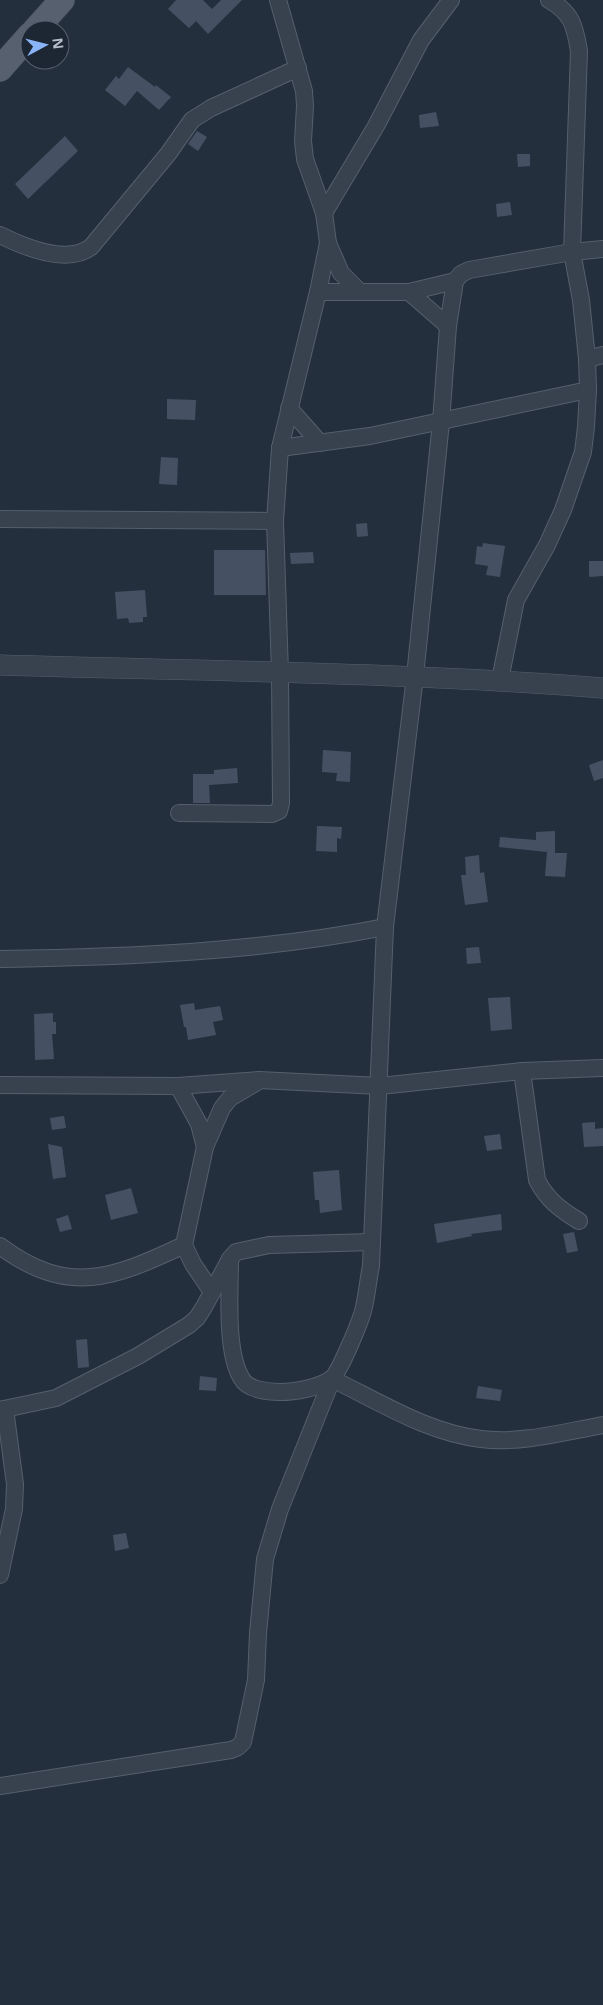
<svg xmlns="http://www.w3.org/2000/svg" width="603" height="2005" font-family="'Open Sans',sans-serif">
<rect width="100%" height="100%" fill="#242f3e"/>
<g fill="#455162">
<path d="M176 0H203L212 9 221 0H242L208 34 196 21 189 28 168 9Z"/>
<path d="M128 67 155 87 156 85 171 97 159 110 137 91 125 106 105 90 116 76 119 79Z"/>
<path d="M436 112 439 126 420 128 419 115Z"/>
<path d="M197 131 207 137 198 151 188 144Z"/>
<path d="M65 136 78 151 28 199 15 184Z"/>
<path d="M517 154H530V166L518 167Z"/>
<path d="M510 202 512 215 497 217 496 204Z"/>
<path d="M167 399 196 400 195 420 167 419Z"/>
<path d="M161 457 178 458 177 485 159 484Z"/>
<path d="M367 523 368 536 357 537 356 524Z"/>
<path d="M483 543 505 546 500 577 486 575 488 566 475 564 477 546 482 547Z"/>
<path d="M214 550H265L266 595H214Z"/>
<path d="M313 552 314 563 291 564 290 553Z"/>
<path d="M589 561H603V576L589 577Z"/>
<path d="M145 590 147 617H143V622L129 623 128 618 117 619 115 592Z"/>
<path d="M323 750 351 752 350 782 336 781 337 773 322 772Z"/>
<path d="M603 760V778L594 781 589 765Z"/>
<path d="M237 768 238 783 209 785 210 803H193V774H214V770Z"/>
<path d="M317 826 342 827 341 839 337 838V852L316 851Z"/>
<path d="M555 831V853H567L565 877 545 876 547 852 499 847 500 837 536 840V832Z"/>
<path d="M479 855 480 873 484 872 488 902 465 905 461 875H466L465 857Z"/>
<path d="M479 947 481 963 467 964 466 948Z"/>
<path d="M510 997 512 1029 491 1031 488 998Z"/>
<path d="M194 1003 195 1010 220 1006 223 1020 213 1022 216 1035 188 1040 186 1027H184L180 1005Z"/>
<path d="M53 1013V1022H56V1034H52L54 1059 35 1060 34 1014Z"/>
<path d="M64 1116 66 1128 52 1130 50 1118Z"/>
<path d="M595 1122V1129L603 1128V1146L584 1147 582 1123Z"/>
<path d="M500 1134 502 1149 487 1151 484 1136Z"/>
<path d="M48 1144 62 1147 66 1177 53 1179Z"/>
<path d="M339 1170 342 1210 320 1213 319 1200H315L313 1172Z"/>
<path d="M131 1188 138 1213 111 1220 105 1195Z"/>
<path d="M501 1214 502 1230 471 1234 472 1236 437 1243 434 1224Z"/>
<path d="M68 1215 72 1229 60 1232 56 1219Z"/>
<path d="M574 1232 578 1251 567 1253 563 1234Z"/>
<path d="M87 1339 89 1367 78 1368 76 1340Z"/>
<path d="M200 1376 217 1378 216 1391 199 1390Z"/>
<path d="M478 1386 502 1390 500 1401 476 1398Z"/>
<path d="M126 1533 129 1548 115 1551 113 1535Z"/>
</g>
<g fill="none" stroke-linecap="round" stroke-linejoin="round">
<defs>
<g id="minor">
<path d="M324 213 376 126 421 40 451 0"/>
<path d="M0 235C24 247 67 265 91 247L168 154 192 120 211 108 298 68"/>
<path d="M328 243 341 273 360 292"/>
<path d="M318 292H409L455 281 461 274 469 270 572 252 603 249"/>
<path d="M409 292 448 326"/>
<path d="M587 359 603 355"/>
<path d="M289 408 320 443"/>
<path d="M280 448 370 436 588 390"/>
<path d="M0 519 275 521 280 448 318 292 328 243 324 213 305 159 303 141 305 106 304 91 278 0"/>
<path d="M500 680 516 600 547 545 563 510 583 452 586 427 588 390 587 359 581 300 572 252 579 51C575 26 572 13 549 0"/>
<path d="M179 813 272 814 279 811 281 803 280 673 275 521"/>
<path d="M0 959C129 957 259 952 385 927"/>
<path d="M522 1071 537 1180C547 1200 561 1210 579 1221"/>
<path d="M0 1085 178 1086 259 1080 380 1086 522 1071 603 1068"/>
<path d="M178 1086 199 1124 205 1147 184 1245 193 1264 212 1292"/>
<path d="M205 1147 222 1108 230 1098 257 1082"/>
<path d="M0 1246C68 1297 114 1278 184 1245"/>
<path d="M230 1259C230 1290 225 1353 242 1379 248 1390 269 1392 280 1392 294 1392 319 1388 331 1379 339 1374 360 1322 363 1311 367 1296 368 1280 371 1266L385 927 415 676 441 422 448 326 455 281"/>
<path d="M0 1410 56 1398 138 1356 189 1325 197 1318 204 1307 230 1259 236 1252 269 1245 372 1242"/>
<path d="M0 1575 14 1509 15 1484 5 1409"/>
<path d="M0 1786 231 1750 238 1747 243 1742 256 1680 258 1633 265 1559 280 1509 332 1379C380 1402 428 1433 481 1439 521 1444 564 1432 603 1425"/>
</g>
<path id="tertiary" d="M0 665C201 671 402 672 603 688"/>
<g id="primary">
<path d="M35 30 62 0"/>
<path d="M0 69 30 35"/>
</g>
</defs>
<use href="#minor" stroke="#565f6c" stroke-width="18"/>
<use href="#tertiary" stroke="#565f6c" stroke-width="21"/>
<use href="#primary" stroke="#414a57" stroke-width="26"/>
<use href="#minor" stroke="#38414e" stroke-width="16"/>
<use href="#tertiary" stroke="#38414e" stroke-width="20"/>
<use href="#primary" stroke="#56606e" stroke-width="25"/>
</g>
<g transform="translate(45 45) rotate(83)"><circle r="24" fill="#1d2633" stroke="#59626f"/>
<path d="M0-4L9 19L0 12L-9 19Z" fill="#8ab4f8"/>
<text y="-8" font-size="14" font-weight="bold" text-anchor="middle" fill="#b4bcc9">N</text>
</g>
</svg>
